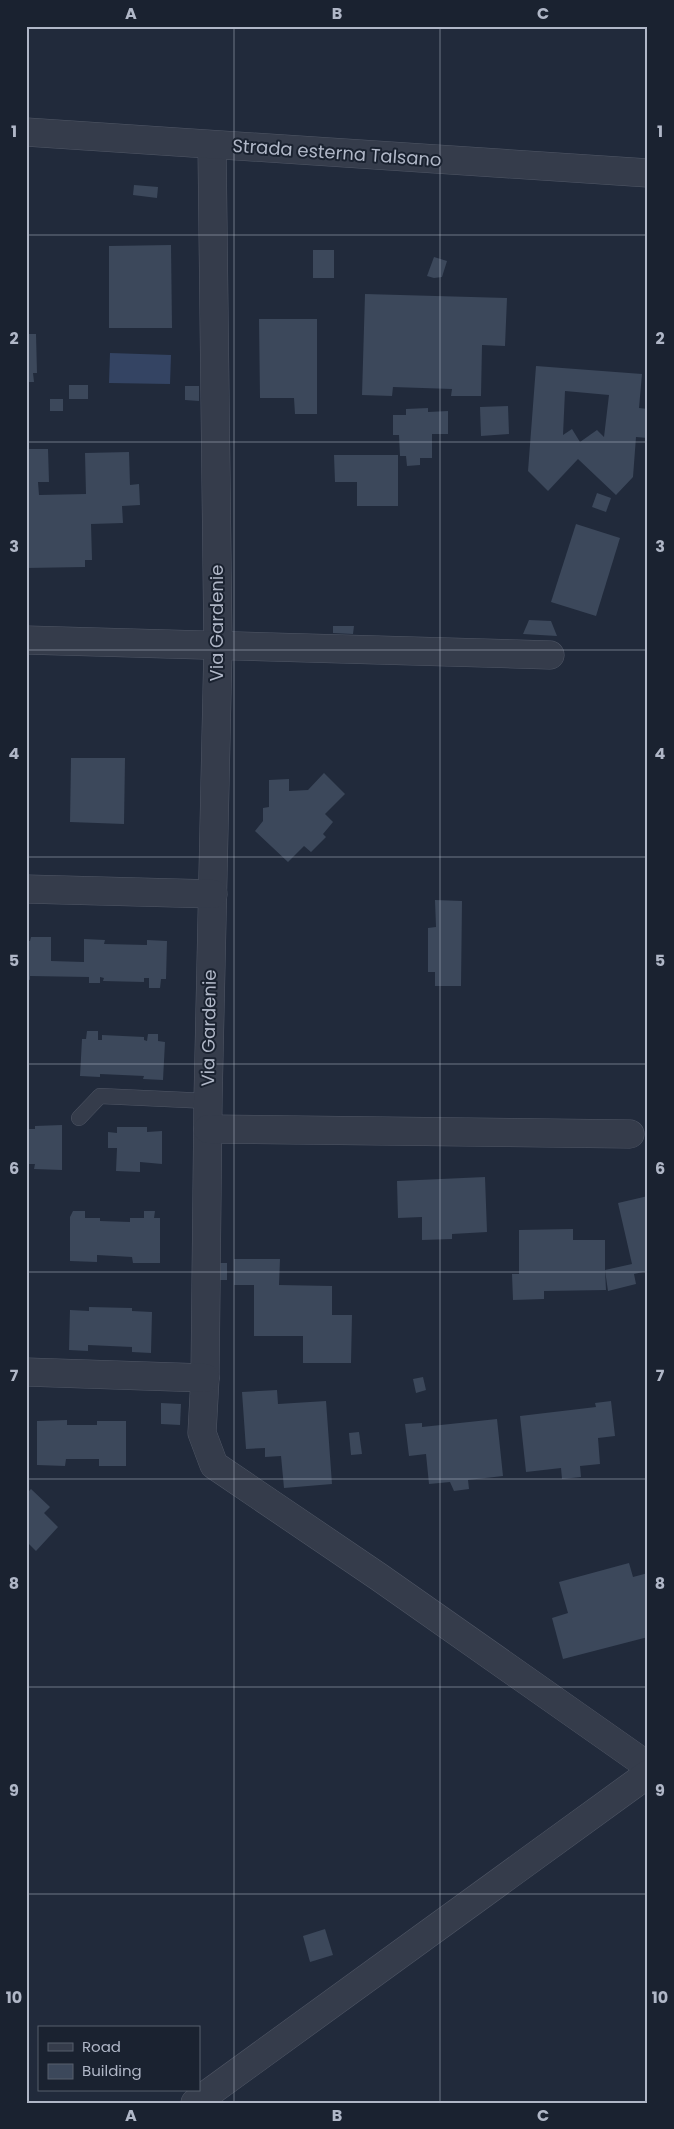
<svg xmlns="http://www.w3.org/2000/svg" width="674" height="2129" font-family="Poppins,sans-serif">
<rect width="100%" height="100%" fill="#212a3b"/>
<path fill="#344463" d="M110 353 171 355 170 384 109 383Z"/>
<g fill="#3c485b" fill-rule="evenodd">
<path d="M134 185 158 187 157 198 133 195Z"/>
<path d="M171 245 172 328H109V246Z"/>
<rect x="313" y="250" width="21" height="28"/>
<path d="M434 257 447 261 442 277 434 278 427 276Z"/>
<path d="M365 294 507 298 505 346 482 345 481 396H451L452 389 393 387 392 396 362 395Z"/>
<path d="M259 319H317V414H295L294 398H260Z"/>
<path d="M26 334H36L37 373H33L34 382H26Z"/>
<path d="M536 366 642 374 639 408 648 409V438L636 437 633 477 616 495 578 459 548 491 528 471ZM565 391 609 395 604 437 597 430 580 442 572 429 563 435Z"/>
<rect x="69" y="385" width="19" height="14"/>
<path d="M185 386H199V401L185 400Z"/>
<rect x="50" y="399" width="13" height="12"/>
<path d="M508 406 509 434 481 436 480 407Z"/>
<path d="M428 408V412L448 411V434H432V458H420V465L407 466 406 456H400L399 435H393V415H406V409Z"/>
<path d="M26 449H48L49 482H38L39 495 86 494 85 453 129 452 130 485 139 484 140 505 122 506 123 523 91 524 92 560H85V567L26 568Z"/>
<path d="M334 455H398V506H357V482H335Z"/>
<path d="M597 493 611 498 606 512 592 507Z"/>
<path d="M576 524 620 538 596 616 551 602Z"/>
<path d="M529 620 551 621 557 636 523 634Z"/>
<path d="M333 626H354L353 634 333 633Z"/>
<path d="M71 758H125L124 824 70 822Z"/>
<path d="M324 773 345 794 325 814 333 822 323 834 326 837 311 852 304 846 288 862 255 831 263 821V808L269 807V780L289 779V791L308 790Z"/>
<path d="M435 900 462 901 461 986H435V972H428V928L436 927Z"/>
<path d="M31 937H51V961L84 962V939L105 940 104 944 147 945V940L167 941 166 979H161L160 988H149V978H144V982L103 981 104 978 100 977V983H89V977L30 976V980L26 979V941H30Z"/>
<path d="M87 1031H98V1040H102V1035L144 1037V1040L147 1041 148 1034H158V1041L165 1042 163 1080 143 1079 144 1076 100 1074V1077L80 1076 82 1039H86Z"/>
<path d="M26 1037H29L28 1060H26Z"/>
<path d="M62 1125V1170L34 1169 35 1164H26V1129H35V1126Z"/>
<path d="M117 1127H147V1132L162 1131V1164L140 1162V1172L116 1171 117 1148H108V1132L117 1133Z"/>
<path d="M485 1177 487 1232 452 1234V1239L422 1240V1217L398 1218 397 1181Z"/>
<path d="M648 1196V1271L634 1274 636 1284 608 1291 605 1270 606 1290 544 1291V1299L513 1300 512 1274H519V1230L573 1229V1240H605V1270L632 1264 618 1203Z"/>
<path d="M73 1211H85V1218H100V1221L130 1222V1218H144V1211H155L154 1218H160V1263H133L132 1257 97 1255V1262L70 1261V1217Z"/>
<path d="M234 1259H280L279 1285 332 1286V1315H352L351 1363H303V1336H254V1285H234Z"/>
<rect x="219" y="1263" width="8" height="17"/>
<path d="M89 1307 132 1308V1311L152 1312 151 1353 132 1352V1347L88 1345V1351L69 1350 70 1310 89 1311Z"/>
<path d="M423 1377 426 1390 416 1393 413 1379Z"/>
<path d="M277 1390 278 1404 326 1401 332 1484 284 1488 281 1456 265 1457V1448L246 1449 242 1392Z"/>
<path d="M611 1401 615 1436 598 1438 600 1464 580 1466 581 1477 562 1479 561 1468 526 1472 520 1416 596 1407 595 1403Z"/>
<path d="M161 1403 181 1404 180 1425 161 1424Z"/>
<path d="M497 1419 503 1476 468 1480 469 1489 454 1491 450 1482 429 1484 426 1454 409 1456 405 1424 422 1423V1427Z"/>
<path d="M67 1420V1425H97V1421H126V1466H99V1459H66L65 1466 37 1465V1421Z"/>
<path d="M359 1432 362 1454 351 1455 349 1433Z"/>
<path d="M31 1489 50 1507 44 1513 58 1527 36 1551 26 1541V1494Z"/>
<path d="M629 1563 633 1577 648 1573V1637L563 1659 552 1618 568 1613 559 1582Z"/>
<path d="M325 1929 333 1955 310 1962 303 1936Z"/>
</g>
<g fill="none" stroke-linecap="round" stroke-linejoin="round">
<defs>
<path id="service" d="M79 1118 100 1096 208 1101"/>
<g id="minor">
<path d="M212 145 218 647 208 1101 205 1378 202 1433 214 1465 379 1577 648 1766"/>
<path d="M26 640 550 655"/>
<path d="M26 889 213 894"/>
<path d="M208 1129 630 1134"/>
<path d="M26 1372 205 1378"/>
<path d="M195 2103 648 1774"/>
</g>
<path id="tertiary" d="M26 132 648 173"/>
</defs>
<use href="#service" stroke="#505766" stroke-width="16"/>
<use href="#minor" stroke="#505766" stroke-width="29"/>
<use href="#tertiary" stroke="#505766" stroke-width="29"/>
<use href="#service" stroke="#353c4b" stroke-width="15"/>
<use href="#minor" stroke="#353c4b" stroke-width="28"/>
<use href="#tertiary" stroke="#353c4b" stroke-width="28"/>
</g>
<path fill="none" stroke="#b0b7c7" stroke-width="1" stroke-opacity="0.55" d="M234 26V2103M440 26V2103M26 235H648M26 442H648M26 650H648M26 857H648M26 1064H648M26 1272H648M26 1479H648M26 1687H648M26 1894H648"/>
<g text-anchor="middle" stroke-width="4" stroke-linejoin="round" paint-order="stroke">
<g font-size="18" fill="#b0b7c7" stroke="#1a2230">
<text transform="translate(337 153) rotate(4)" y="6">Strada esterna Talsano</text>
<text transform="translate(217 623) rotate(-90)" y="6">Via Gardenie</text>
<text transform="translate(209 1028) rotate(-89)" y="6">Via Gardenie</text>
</g>
</g>
<rect width="674" height="2129" fill="none" stroke="#1a2230" stroke-width="55"/>
<rect x="38" y="2026" width="162" height="65" fill="#1a2230" stroke="#565e6c"/>
<rect x="48" y="2043" width="25" height="8" fill="#353c4b" stroke="#565e6c"/>
<text x="82" y="2052" font-size="15" fill="#b0b7c7">Road</text>
<rect x="48" y="2064" width="25" height="15" fill="#3c485b" stroke="#565e6c"/>
<text x="82" y="2076" font-size="15" fill="#b0b7c7">Building</text>
<rect x="28" y="28" width="618" height="2074" fill="none" stroke="#b0b7c7" stroke-width="2"/>
<g font-size="16" text-anchor="middle" font-weight="bold" fill="#b0b7c7">
<text x="131" y="19">A</text>
<text x="337" y="19">B</text>
<text x="543" y="19">C</text>
<text x="14" y="137">1</text>
<text x="660" y="137">1</text>
<text x="14" y="344">2</text>
<text x="660" y="344">2</text>
<text x="14" y="552">3</text>
<text x="660" y="552">3</text>
<text x="14" y="759">4</text>
<text x="660" y="759">4</text>
<text x="14" y="966">5</text>
<text x="660" y="966">5</text>
<text x="14" y="1174">6</text>
<text x="660" y="1174">6</text>
<text x="14" y="1381">7</text>
<text x="660" y="1381">7</text>
<text x="14" y="1589">8</text>
<text x="660" y="1589">8</text>
<text x="14" y="1796">9</text>
<text x="660" y="1796">9</text>
<text x="14" y="2003">10</text>
<text x="660" y="2003">10</text>
<text x="131" y="2121">A</text>
<text x="337" y="2121">B</text>
<text x="543" y="2121">C</text>
</g>
</svg>
